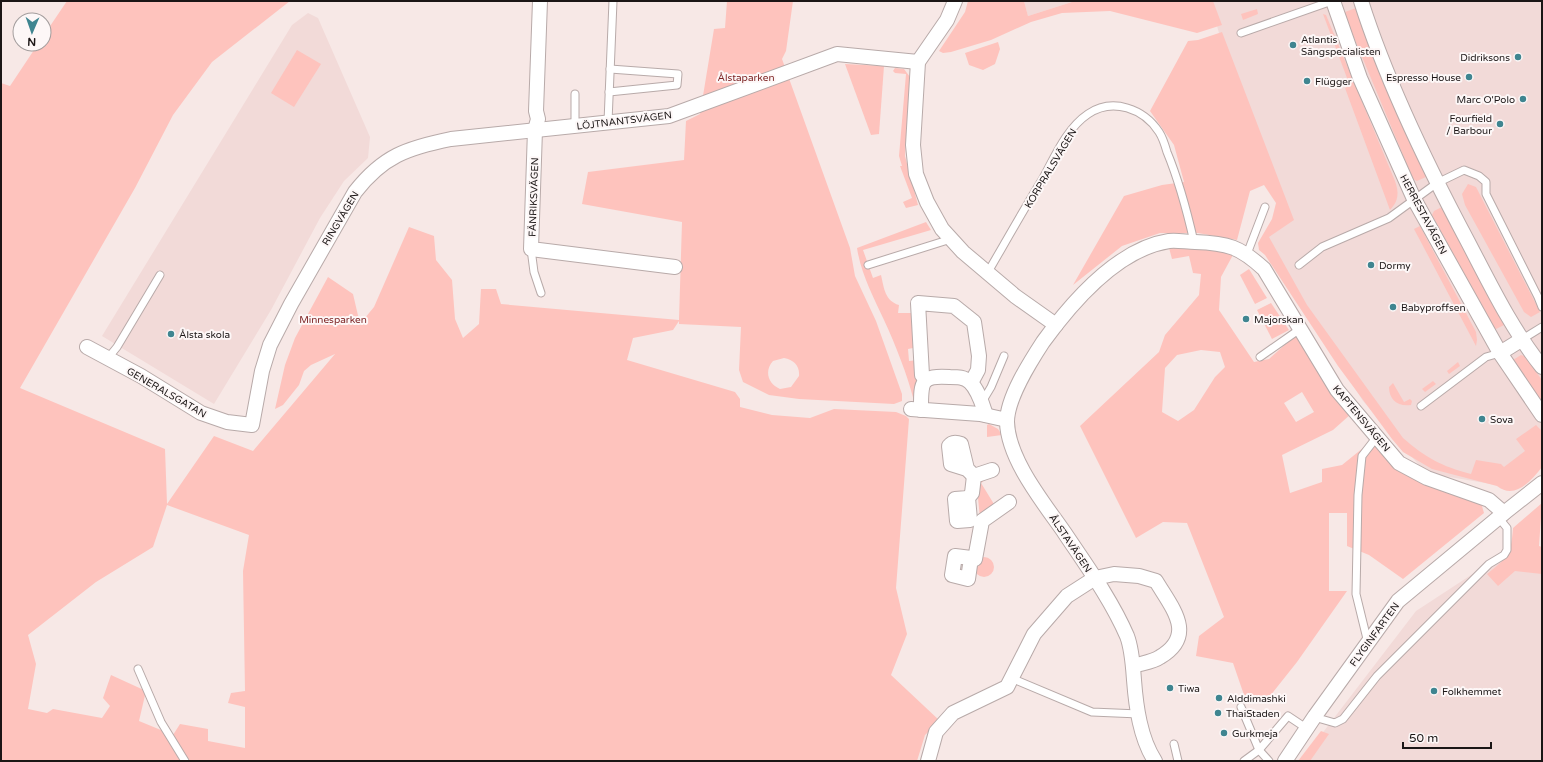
<svg xmlns="http://www.w3.org/2000/svg" width="1543" height="762" font-family="'Varela Round',sans-serif">
<rect width="100%" height="100%" fill="#f7e8e6"/>
<g fill="#f2dad8">
<path d="M1024 1H1075L1028 16Z"/>
<path d="M1210 1H1542V449L1497 485 1426 473 1363 401 1262 242 1290 215 1219 33Z"/>
<path d="M308 13 318 18 370 137 368 158 344 181 320 218 271 310 214 404 102 336 292 25Z"/>
<path d="M1497 558 1542 561V761H1301L1416 611Z"/>
</g>
<g fill="#fec3bd" fill-rule="evenodd">
<path d="M67 1H290L212 62 173 115 135 188 20 388 165 449 167 504 214 436 253 451 335 354 311 365 304 371 299 385 283 405 275 409 285 365 295 338 328 277 353 294 360 324 374 307 409 227 434 236 436 260 452 280 455 319 463 338 479 324 481 289H496L501 304 679 320 682 222 582 204 588 172 684 160 686 121 700 114 714 29 725 28 727 1H793L786 51 782 59 850 248 855 276 876 321 902 394V401L894 404 799 399 769 395 743 382 739 370 741 327 679 324V321L673 330 633 338 627 360 735 392 740 399V407L772 415 810 418 834 409 896 412 906 416 909 419 896 588 907 634 891 675 940 721 925 735 917 761H1V83L10 86 38 44H44V35ZM784 358C794 360 800 366 799 376L791 387 780 389C768 384 764 371 773 361ZM167 505 249 535 243 571 245 691 231 693 228 703 245 707V748L208 741V729L180 724 173 735 139 721 146 691 111 675 103 698 110 706 102 718 53 709 47 713 28 709 36 664 28 635 96 582 153 547Z"/>
<path d="M968 1H1024L1028 16 1075 1H1213L1222 25 1197 33 1110 11 1062 13 1031 22 991 40 951 52 943 53 939 51 965 12Z"/>
<path d="M1356 8 1359 10 1427 173 1426 177 1417 181 1413 179 1345 16V12Z"/>
<path d="M1257 9 1258 14 1243 20 1241 14Z"/>
<path d="M1323 14 1326 15 1395 181C1399 192 1399 201 1390 210L1345 88 1350 86Z"/>
<path d="M1222 32 1294 220 1269 237 1307 305 1403 438C1426 458 1441 466 1471 474L1476 460 1501 464 1504 467 1525 451 1516 439 1536 425 1542 431V467C1531 481 1515 500 1497 486L1432 469 1403 452 1392 439 1338 366 1265 255 1259 250 1258 243 1272 219 1276 203 1264 185 1250 191 1237 240 1198 233H1160L1122 246 1073 285 1124 196 1162 185 1184 182 1174 145 1150 111 1188 41 1198 40Z"/>
<path d="M998 42 1000 49 995 64 983 70 969 65 965 53Z"/>
<path d="M297 50 321 64 294 107 271 93Z"/>
<path d="M845 64 884 66 879 134 871 135Z"/>
<path d="M895 68 904 69 910 77 905 156 918 205 906 208 903 202 912 198 900 166H902L899 156 906 74 895 73 893 71Z"/>
<path d="M1468 184 1476 187 1540 312 1531 317 1524 312 1465 205 1462 194Z"/>
<path d="M1442 207 1506 324 1496 329 1493 328 1432 215 1434 211Z"/>
<path d="M926 222 931 230 863 250 873 278 881 275C884 288 885 301 899 305L898 313H914L916 329 912 331 913 348 908 349 909 361 918 360 919 375 916 381 919 400 914 401C907 374 896 346 884 320 873 296 861 274 857 248Z"/>
<path d="M1420 226 1476 332 1477 340 1476 346 1414 229Z"/>
<path d="M1187 243 1234 253 1221 277 1219 310 1254 362 1269 359 1297 334 1351 414 1333 430 1282 455 1290 493 1322 482V469L1342 465 1363 448 1376 444 1480 499 1484 513 1403 579 1369 555 1347 546V513H1329V591H1347L1297 662 1270 696 1258 701 1244 695 1233 663 1196 656 1199 636 1224 617 1187 523 1163 522 1136 538 1080 426 1159 352 1165 335 1199 295 1201 274 1193 273 1189 256 1172 259 1168 244ZM1201 350 1220 352 1225 367 1215 377 1194 410 1178 421 1162 412 1165 368 1177 355ZM1302 392 1314 412 1296 422 1284 403Z"/>
<path d="M1249 269 1267 298 1255 304 1240 275Z"/>
<path d="M1271 303 1289 330 1272 339 1257 310Z"/>
<path d="M1521 355 1524 356 1542 380V405L1513 360Z"/>
<path d="M1458 362 1460 366 1449 374 1447 371Z"/>
<path d="M1433 381 1436 384 1425 392 1422 389Z"/>
<path d="M1393 383 1404 402 1410 399 1412 401 1411 405C1398 407 1389 400 1389 387Z"/>
<path d="M989 424 998 429 1002 435 987 437V425Z"/>
<path d="M989 477 981 483 997 509 980 518 978 498H972L975 479Z"/>
<path d="M1542 503 1539 546 1542 547V574L1515 571 1498 586 1487 574C1508 557 1511 555 1513 528Z"/>
<circle cx="984" cy="567" r="10"/>
<path d="M1321 731 1329 734 1310 761H1298Z"/>
</g>
<g fill="none" stroke-linecap="round" stroke-linejoin="round">
<defs>
<g id="service">
<path d="M1241 33 1332 1"/>
<path d="M609 92 677 85 678 74 610 69"/>
<path d="M608 122 613 1"/>
<path d="M575 126V94"/>
<path d="M531 249 534 272 541 293"/>
<path d="M1247 254 1265 207"/>
<path d="M868 265 951 239"/>
<path d="M1299 265 1322 247 1389 218 1437 183 1464 170 1479 176 1486 182V194L1538 297 1542 307"/>
<path d="M988 272C1006 241 1024 209 1043 178 1055 156 1067 128 1088 114 1113 97 1144 109 1159 132 1163 138 1165 145 1167 152 1179 181 1187 211 1194 242"/>
<path d="M1521 340 1542 327"/>
<path d="M1260 357 1300 329"/>
<path d="M108 358 117 347 160 275"/>
<path d="M982 402 991 387 1004 356"/>
<path d="M1421 406 1486 357 1500 353"/>
<path d="M1368 643 1356 594 1358 495 1362 456 1376 438"/>
<path d="M138 669 161 722 185 761"/>
<path d="M1011 678 1092 712 1139 714"/>
<path d="M1241 707 1259 750 1269 761"/>
<path d="M1314 717 1335 723 1343 719 1377 676 1489 564 1504 555 1507 550V528L1498 517"/>
<path d="M1174 744 1178 761"/>
<path d="M1244 761 1259 750 1288 716 1306 728"/>
</g>
<g id="minor">
<path d="M540 1 536 111 538 119 535 130 531 249 675 267"/>
<path d="M955 1 947 20 918 62 913 145 916 174 927 202 942 229 963 252 1015 296 1056 325"/>
<path d="M1333 1 1360 78 1414 199 1500 353 1542 415"/>
<path d="M1361 1C1387 83 1428 167 1468 242 1491 286 1511 328 1542 367"/>
<path d="M87 347 141 376 201 413 227 422 252 425 262 371 270 345 291 304 355 192C383 156 407 148 451 139L669 116 837 54 918 62"/>
<path d="M1500 353 1521 340"/>
<path d="M926 380 922 375 918 303 954 306 974 322 979 356 978 370 971 383"/>
<path d="M911 409 980 414 1007 420"/>
<path d="M921 410C921 382 920 375 950 377 958 377 964 377 970 382 979 391 982 404 986 415"/>
<path d="M967 469 951 464 949 446C952 442 956 442 961 444L967 469 974 476"/>
<path d="M968 498 955 499 957 521 970 520 968 498 972 493 974 476 992 470"/>
<path d="M971 558 955 556 952 575 968 579 971 558 975 559 982 521 1009 502"/>
<path d="M928 761 936 732 953 713 1007 687 1034 634 1067 596 1095 578 1114 574 1139 576 1156 581C1172 608 1197 635 1160 657 1153 662 1142 663 1133 666"/>
<path d="M1155 761C1140 738 1136 706 1134 680 1133 666 1132 649 1127 636 1111 599 1086 565 1064 532 1043 502 1008 459 1007 422 1007 398 1030 362 1043 342 1072 302 1117 249 1169 241 1177 240 1187 242 1195 242 1228 243 1240 247 1264 269L1337 390 1399 463 1427 478 1489 500 1504 513"/>
<path d="M1285 761 1315 716 1398 601 1504 513 1542 483"/>
</g>
</defs>
<use href="#service" stroke="#b8aaa9" stroke-width="9"/>
<use href="#minor" stroke="#b8aaa9" stroke-width="16"/>
<use href="#service" stroke="#fff" stroke-width="7"/>
<use href="#minor" stroke="#fff" stroke-width="14"/>
</g>
<g fill="#3f8590" stroke="#fdf7f7" stroke-width="1.5">
<circle cx="1293" cy="45" r="4"/>
<circle cx="1518" cy="57" r="4"/>
<circle cx="1469" cy="77" r="4"/>
<circle cx="1307" cy="81" r="4"/>
<circle cx="1523" cy="99" r="4"/>
<circle cx="1500" cy="124" r="4"/>
<circle cx="1371" cy="265" r="4"/>
<circle cx="1393" cy="307" r="4"/>
<circle cx="1246" cy="319" r="4"/>
<circle cx="171" cy="334" r="4"/>
<circle cx="1482" cy="419" r="4"/>
<circle cx="1170" cy="688" r="4"/>
<circle cx="1434" cy="691" r="4"/>
<circle cx="1219" cy="698" r="4"/>
<circle cx="1218" cy="713" r="4"/>
<circle cx="1224" cy="733" r="4"/>
</g>
<g text-anchor="middle" stroke-width="4" stroke-linejoin="round" paint-order="stroke">
<g font-size="10" fill="#1b1616" stroke="#fdf7f7" text-anchor="start">
<text x="1301" y="43">Atlantis<tspan x="1301" dy="12">Sängspecialisten</tspan></text>
<text x="1510" y="61" text-anchor="end">Didriksons</text>
<text x="1461" y="81" text-anchor="end">Espresso House</text>
<text x="1315" y="85">Flügger</text>
<text x="1515" y="103" text-anchor="end">Marc O'Polo</text>
<text x="1492" y="122" text-anchor="end">Fourfield<tspan x="1492" dy="12">/ Barbour</tspan></text>
<text x="1379" y="269">Dormy</text>
<text x="1401" y="311">Babyproffsen</text>
<text x="1254" y="323">Majorskan</text>
<text x="179" y="338">Ålsta skola</text>
<text x="1490" y="423">Sova</text>
<text x="1178" y="692">Tiwa</text>
<text x="1442" y="695">Folkhemmet</text>
<text x="1227" y="702">Alddimashki</text>
<text x="1226" y="717">ThaiStaden</text>
<text x="1232" y="737">Gurkmeja</text>
</g>
<g font-size="10" fill="#7d2525" stroke="#fdf7f7">
<text x="746" y="81">Ålstaparken</text>
<text x="333" y="323">Minnesparken</text>
</g>
<g font-size="10" fill="#1b1616" stroke="#fdf7f7">
<text transform="translate(624 120) rotate(-7)" y="4">LÖJTNANTSVÄGEN</text>
<text transform="translate(1050 168) rotate(-59)" y="4">KORPRALSVÄGEN</text>
<text transform="translate(533 197) rotate(-88)" y="4">FÄNRIKSVÄGEN</text>
<text transform="translate(1424 214) rotate(62)" y="4">HERRESTAVÄGEN</text>
<text transform="translate(340 218) rotate(-59)" y="4">RINGVÄGEN</text>
<text transform="translate(167 392) rotate(30)" y="4">GENERALSGATAN</text>
<text transform="translate(1362 418) rotate(50)" y="4">KAPTENSVÄGEN</text>
<text transform="translate(1071 543) rotate(56)" y="4">ÅLSTAVÄGEN</text>
<text transform="translate(1374 634) rotate(-54)" y="4">FLYGINFARTEN</text>
</g>
</g>
<rect width="1543" height="762" fill="none" stroke="#1b1616" stroke-width="4"/>
<g transform="translate(32 32) rotate(182)"><circle r="19" fill="#fdf7f7" stroke="#a39d9d"/>
<path d="M0-3L7 15L0 10L-7 15Z" fill="#3f8590"/>
<text y="-6" font-size="11" font-weight="bold" text-anchor="middle" fill="#1b1616">N</text>
</g>
<path d="M1403 742v6h88v-6" fill="none" stroke="#1b1616" stroke-width="2"/>
<text x="1409" y="742" font-size="12" fill="#1b1616" stroke="#fdf7f7" stroke-width="3" paint-order="stroke">50 m</text>
</svg>
